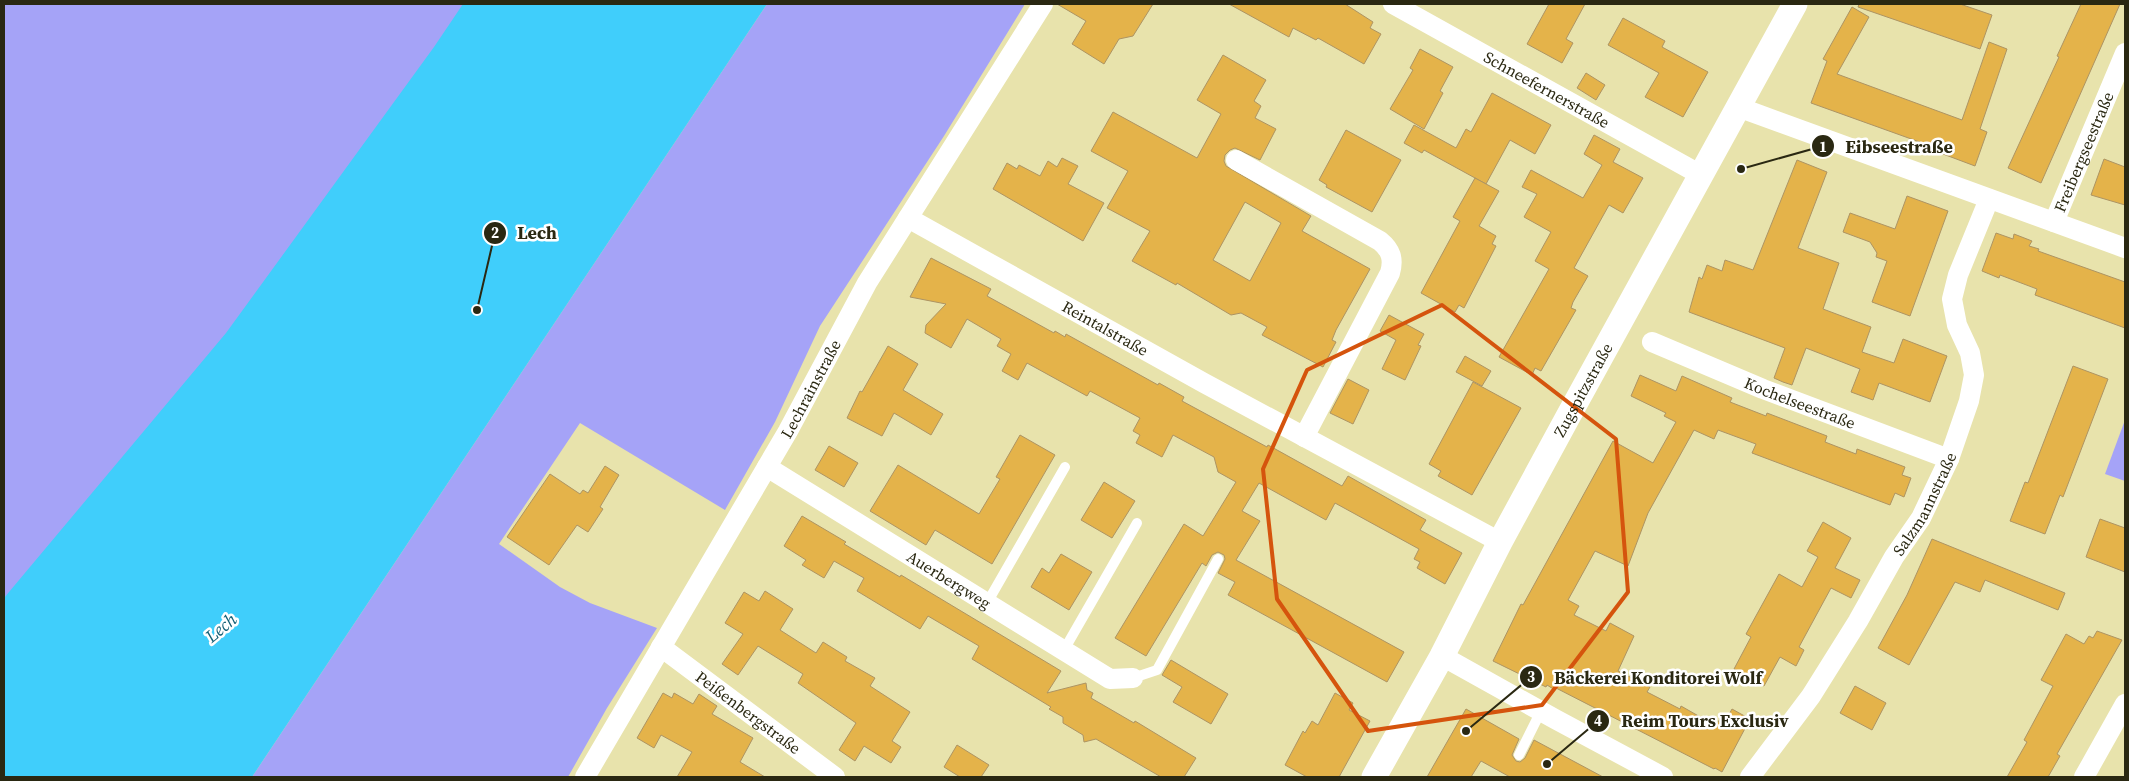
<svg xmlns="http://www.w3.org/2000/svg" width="2129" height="781" font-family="'Source Serif 4',serif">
<rect width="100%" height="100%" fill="#e8e3ac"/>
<g fill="#a5a3f7">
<path d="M4 4H483L210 400 4 598Z"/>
<path d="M767 4H1025L944 136 820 326 775 422 725 510 580 423 499 544 560 587 590 603 657 628 607 708 568 777H252Z"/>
<path d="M2125 420V481L2105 474Z"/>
</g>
<path fill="#40cefb" d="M463 4H767L252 777H4V598L226 333 434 47Z"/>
<g fill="#e4b34a" stroke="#ad9463" fill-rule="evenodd">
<path d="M1057 4H1153L1133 36 1119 39 1104 64 1072 44 1086 21Z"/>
<path d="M1229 4H1345L1373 22 1370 28 1381 34 1364 64 1318 38 1316 40 1293 28 1289 37Z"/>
<path d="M1549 4H1585L1566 39 1573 43 1562 63 1527 44Z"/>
<path d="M1859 4H1960L1992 15 1980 49 1858 7Z"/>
<path d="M2081 4H2120L2041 183 2008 168 2059 57 2057 56Z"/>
<path d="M1852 7 1869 17 1837 74 1962 120 1989 42 2007 49 1980 129 1987 132 1975 166 1927 148 1928 145 1811 103 1827 61 1823 59Z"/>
<path d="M1623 18 1665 41 1662 47 1708 72 1683 117 1645 97 1659 73 1608 45Z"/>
<path d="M1420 49 1453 67 1440 91 1443 93 1424 129 1390 109 1413 70 1410 68Z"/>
<path d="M1223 55 1266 80 1254 101 1261 106 1255 118 1276 129 1260 160 1235 148 1230 150 1225 155 1224 161 1226 166 1311 216 1302 231 1370 269 1336 330 1332 340 1336 342 1323 367 1262 335 1267 327 1241 313 1231 315 1177 283 1176 285 1132 261 1150 231 1107 208 1128 171 1091 151 1113 112 1197 158 1221 114 1197 100ZM1245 202 1281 223 1250 281 1213 260Z"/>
<path d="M1586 73 1605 85 1596 100 1577 88Z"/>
<path d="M1492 93 1551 125 1535 154 1510 140 1486 184 1424 150 1422 153 1404 143 1414 125 1456 148 1466 129 1471 132Z"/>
<path d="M1346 130 1401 160 1372 212 1326 187 1327 185 1319 180Z"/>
<path d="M1594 135 1620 149 1613 162 1643 178 1623 213 1609 205 1574 268 1588 276 1573 302 1571 308 1576 310 1541 371 1535 368 1532 375 1499 357 1549 269 1535 261 1551 232 1524 217 1537 194 1522 187 1531 170 1583 198 1602 165 1584 154Z"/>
<path d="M1062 158 1078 166 1068 184 1104 203 1083 241 993 189 1007 163 1017 169 1019 165 1040 176 1048 161 1057 167Z"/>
<path d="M2104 159 2125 167V205L2091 195Z"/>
<path d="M1797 160 1827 172 1798 248 1839 263 1823 309 1871 327 1862 352 1894 363 1903 339 1947 356 1930 402 1879 383 1873 400 1851 392 1860 369 1806 348 1792 385 1783 382 1774 378 1785 348 1689 312 1699 277 1702 279 1707 265 1722 271 1725 260 1753 270Z"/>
<path d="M1475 178 1499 191 1479 226 1496 236 1492 244 1496 246 1464 308 1459 305 1455 312 1421 293 1460 221 1453 217Z"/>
<path d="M1907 196 1948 211 1910 316 1872 302 1887 261 1876 257 1877 253 1870 242 1843 232 1850 213 1895 229Z"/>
<path d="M1996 233 2013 239 2014 234 2032 241 2029 246 2039 249 2038 251 2125 282V328L2035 295 2037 289 2000 275 1999 278 1982 271Z"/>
<path d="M931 258 991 289 987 296 1054 333 1055 331 1065 337 1066 334 1158 385 1159 383 1184 397 1182 401 1267 447 1268 445 1342 486 1348 476 1426 520 1420 530 1462 553 1445 584 1417 568 1420 562 1414 559 1419 549 1335 503 1326 520 1259 483 1242 511 1260 521 1236 560 1404 652 1387 682 1228 595 1235 582 1218 573 1225 559 1224 555 1218 552 1212 555 1206 566 1202 563 1146 656 1115 638 1184 524 1203 536 1236 482 1218 472 1214 457 1173 435 1162 457 1136 443 1140 435 1133 431 1140 418 1090 391 1087 396 1027 363 1018 380 1002 371 1011 354 997 346 1001 339 967 319 951 348 925 333 926 325 946 304 910 297Z"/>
<path d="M1389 315 1424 334 1418 345 1421 346 1405 380 1382 369 1396 340 1380 331Z"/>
<path d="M888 346 918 364 903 390 943 414 931 435 894 413 882 436 847 418 860 391 862 392Z"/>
<path d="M1465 356 1491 371 1482 386 1456 372Z"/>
<path d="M2073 366 2108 379 2063 497 2060 495 2045 534 2010 521 2025 482 2028 483Z"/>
<path d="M1640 375 1676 391 1682 376 1732 398 1730 402 1766 416 1767 413 1827 436 1825 442 1856 454 1857 449 1905 467 1902 475 1911 478 1904 497 1895 493 1890 505 1752 453 1756 444 1718 430 1714 439 1694 430 1648 513 1628 566 1595 551 1568 600 1579 606 1574 615 1606 631 1610 623 1634 636 1618 671 1650 687 1647 692 1680 709 1681 706 1716 726 1722 715 1727 718 1732 709 1750 719 1722 772 1715 768 1714 769 1556 688 1555 690 1547 685 1546 687 1493 661 1521 604 1523 605 1613 441 1653 463 1676 422 1664 416 1666 413 1631 396Z"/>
<path d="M1348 379 1369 390 1353 424 1330 413Z"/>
<path d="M1473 382 1521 408 1472 495 1438 476 1441 471 1429 464Z"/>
<path d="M1020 435 1055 455 992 564 935 530 926 545 870 511 898 465 979 514 1000 479 996 477Z"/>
<path d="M829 446 858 463 844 487 815 470Z"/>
<path d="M605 466 619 475 600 507 603 509 588 532 577 525 549 565 507 537 550 474 580 494 583 490 588 493Z"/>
<path d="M1104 482 1135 501 1112 538 1081 520Z"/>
<path d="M802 516 846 542 844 544 900 577 901 575 1061 671 1047 693 1086 683 1087 690 1093 693 1091 698 1134 723 1135 721 1196 758 1184 777H1161L1096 739 1084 742 1083 735 1063 723V717L1049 709 1051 707 972 659 979 646 928 616 920 629 857 591 864 578 834 561 824 578 802 565 806 560 784 546Z"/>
<path d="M2100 519 2125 528V572L2086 557Z"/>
<path d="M1823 522 1851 538 1835 568 1860 580 1851 598 1831 588 1799 647 1804 650 1796 666 1780 657 1764 686 1734 669 1751 637 1746 634 1779 574 1802 587 1818 557 1807 551Z"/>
<path d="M1932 539 2065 593 2058 610 1985 580 1980 592 1955 582 1909 665 1878 648 1907 595Z"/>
<path d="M1061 554 1092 572 1069 610 1031 587 1042 568 1049 573Z"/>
<path d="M765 591 793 609 780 630 816 653 823 642 847 657 845 661 875 678 870 686 910 712 892 741 901 747 891 763 864 746 855 761 839 750 856 723 798 683 803 674 758 646 738 675 722 664 743 634 725 623 744 592 759 601Z"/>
<path d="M2097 631 2122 640 2057 754 2060 756 2048 777H2007L2027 742 2024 740 2053 686 2041 680 2066 634 2084 644 2089 636 2093 638Z"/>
<path d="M1171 660 1228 694 1211 724 1173 702 1182 687 1162 675Z"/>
<path d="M1855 686 1886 703 1872 730 1840 713Z"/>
<path d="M663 693 672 698 674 693 693 704 699 694 717 706 712 714 753 738 740 762 765 777H677L692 752 661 735 654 748 637 738Z"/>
<path d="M1335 693 1353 703 1349 710 1370 721 1339 777H1307L1285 765 1303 731 1305 733 1312 721 1318 725Z"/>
<path d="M1466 709 1519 739 1512 755 1516 761 1520 762 1525 758 1534 740 1603 777H1510L1481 761 1471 777H1427Z"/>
<path d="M957 745 989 765 981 777H960L944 767Z"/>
</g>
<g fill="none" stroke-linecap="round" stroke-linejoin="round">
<g stroke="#fff" stroke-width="10">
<path d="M987 603 1065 467"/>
<path d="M1064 650 1137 523"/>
<path d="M1133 678 1157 670 1218 559"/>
<path d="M1519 755 1541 711"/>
</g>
<g stroke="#fff" stroke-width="20">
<path id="s1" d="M1393 4 1701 175"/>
<path d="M1738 107 2125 248"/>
<path d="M1236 160 1380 241C1391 250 1394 259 1390 273L1304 437"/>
<path id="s2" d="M908 218 1204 383 1500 542"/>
<path id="s3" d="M2054 222 2125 53"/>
<path id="s4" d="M1652 342 1763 389 1949 459"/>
<path id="s5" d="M767 467 1110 679 1133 678"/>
<path id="s6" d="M661 647 835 777"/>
<path d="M1442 656 1555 719 1663 777"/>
<path id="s7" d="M585 777 788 431 867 283 1043 4"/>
<path id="s8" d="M1750 777 1811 696 1858 621 1894 557 1921 518 1949 459 1969 401 1974 375 1970 353 1957 325 1952 299 1958 275 1989 199"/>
<path d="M2084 777 2125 704"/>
</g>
<path stroke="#fff" stroke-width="25" id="s9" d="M1374 777 1442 656 1500 542 1570 413 1795 4"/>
</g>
<path fill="none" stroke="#d5540d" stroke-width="4" stroke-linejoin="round" d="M1442 305 1616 439 1628 592 1542 705 1368 731 1277 599 1263 469 1307 370Z"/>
<g text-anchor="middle" stroke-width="5" stroke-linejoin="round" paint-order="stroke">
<g font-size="16" fill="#2a2812" stroke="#fff">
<text dy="6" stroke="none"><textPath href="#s1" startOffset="176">Schneefernerstraße</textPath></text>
<text dy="6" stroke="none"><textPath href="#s3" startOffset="76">Freibergseestraße</textPath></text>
<text dy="6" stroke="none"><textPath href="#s2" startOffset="226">Reintalstraße</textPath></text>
<text dy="6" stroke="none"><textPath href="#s7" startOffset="449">Lechrainstraße</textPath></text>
<text dy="6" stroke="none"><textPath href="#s9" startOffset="440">Zugspitzstraße</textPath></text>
<text dy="6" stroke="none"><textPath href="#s4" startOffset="160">Kochelseestraße</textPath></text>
<text dy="6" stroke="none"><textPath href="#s8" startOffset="325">Salzmannstraße</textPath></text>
<text dy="6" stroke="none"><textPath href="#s5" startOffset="214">Auerbergweg</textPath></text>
<text dy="6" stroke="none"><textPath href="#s6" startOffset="109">Peißenbergstraße</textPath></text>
</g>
<g font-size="18" font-style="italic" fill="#146077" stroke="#fff">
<text transform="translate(221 628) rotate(-40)" y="6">Lech</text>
</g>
</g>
<path fill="none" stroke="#2a2812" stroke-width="2" d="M1741 169L1823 146M477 310L495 233M1466 731L1531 677M1547 764L1598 721"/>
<g fill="#2a2812" stroke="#fff" stroke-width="2">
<circle cx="1741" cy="169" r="5"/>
<circle cx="477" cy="310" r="5"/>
<circle cx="1466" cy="731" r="5"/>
<circle cx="1547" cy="764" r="5"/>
<circle cx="1823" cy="146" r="12"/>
<circle cx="495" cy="233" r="12"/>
<circle cx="1531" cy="677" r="12"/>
<circle cx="1598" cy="721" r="12"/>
</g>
<g font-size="15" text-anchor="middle" font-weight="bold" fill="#fff">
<text x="1823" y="152">1</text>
<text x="495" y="238">2</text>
<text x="1531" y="682">3</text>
<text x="1598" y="726">4</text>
</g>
<g font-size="18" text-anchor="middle" font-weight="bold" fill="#2a2812" stroke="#fff" stroke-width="5" stroke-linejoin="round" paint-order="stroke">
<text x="1899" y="153">Eibseestraße</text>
<text x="537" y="239">Lech</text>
<text x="1658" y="684">Bäckerei Konditorei Wolf</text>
<text x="1705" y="727">Reim Tours Exclusiv</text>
</g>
<rect width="2129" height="781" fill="none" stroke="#2a2812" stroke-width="10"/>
</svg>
